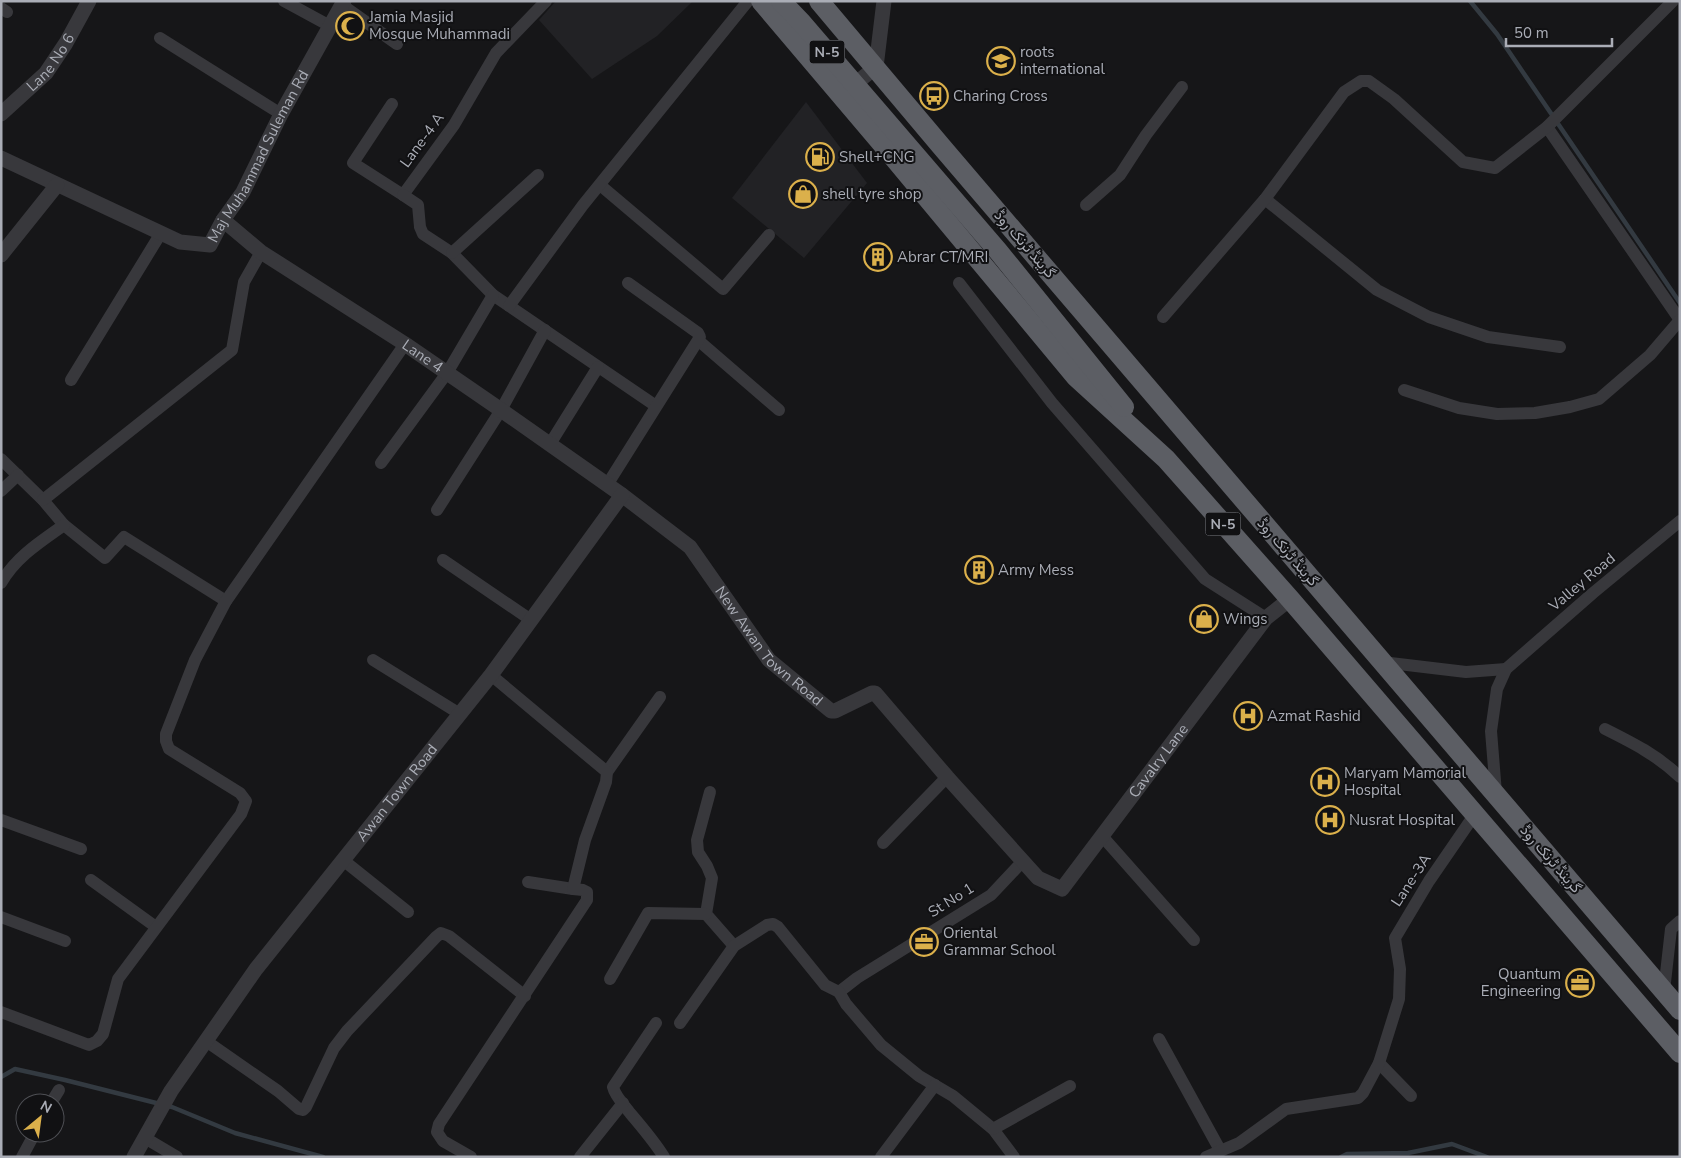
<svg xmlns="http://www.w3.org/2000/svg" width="1681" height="1158" font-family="'Nunito Sans',Vazirmatn,sans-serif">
<rect width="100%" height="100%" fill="#161618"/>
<g fill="#222225">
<path d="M556 1H693L657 36 592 79 539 20Z"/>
<path d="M806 102 867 183 804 258 732 198Z"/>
</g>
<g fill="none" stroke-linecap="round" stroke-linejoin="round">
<g stroke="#333a41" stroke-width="4.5">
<path d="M1470 1 1497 34 1680 303"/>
<path d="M1 1077 15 1069 65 1080 172 1107 235 1133 323 1157"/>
<path d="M1341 1157 1347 1154 1408 1153 1452 1144 1487 1157"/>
</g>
<g stroke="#38383c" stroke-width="12">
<path d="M284 1 330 26"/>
<path d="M342 5 397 44"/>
<path d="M1 8 7 12"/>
<path d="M160 38 281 114"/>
<path d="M392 104 353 163 403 195 454 125 496 53 546 1"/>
<path d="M1547 127 1680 320"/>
<path d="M600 185 723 289 769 235"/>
<path d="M403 195 418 205 420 227 423 234 452 253 493 295 656 406"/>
<path d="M1265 199 1377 290 1429 317 1488 337 1560 347"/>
<path d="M1086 205 1120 175 1146 135 1182 87"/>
<path d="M452 253 538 175"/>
<path d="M959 283 1052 403 1205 579 1266 618"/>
<path d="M509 306 583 205 748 1"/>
<path d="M1163 317 1265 199 1344 92 1361 81H1369L1394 99 1463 162 1495 168 1547 127 1673 1"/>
<path d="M699 341 779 410"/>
<path d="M71 380 161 233"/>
<path d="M1404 390 1459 408 1497 414 1535 413 1570 407 1599 399 1650 355 1680 320"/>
<path d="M550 444 598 367"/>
<path d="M1 459 43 500 64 525 105 558 124 537 226 601"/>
<path d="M381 463 447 373 493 295"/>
<path d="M607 485 700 337 698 333 628 283"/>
<path d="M1 491 18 475"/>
<path d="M43 500 232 350 244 282 261 252"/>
<path d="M437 510 501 410 545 330"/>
<path d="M443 560 531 620"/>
<path d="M1 583C16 557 40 542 64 525"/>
<path d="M373 660 460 714"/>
<path d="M1382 662 1466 672 1506 669"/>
<path d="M1605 729C1633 743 1657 755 1680 777"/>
<path d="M607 772 660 697"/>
<path d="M710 792 697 840 698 852 707 866 712 878 706 914 734 946"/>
<path d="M1496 793 1491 731 1497 689 1506 669 1593 593 1680 521"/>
<path d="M1 820 81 849"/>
<path d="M1102 836 1194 940"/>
<path d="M883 843 947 777"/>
<path d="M343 860 408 912"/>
<path d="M91 880 156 927"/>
<path d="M528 882 573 889"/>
<path d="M1 917 65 941"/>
<path d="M610 979 648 913 706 914"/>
<path d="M1664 991 1671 929 1680 921"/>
<path d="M839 992 857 978 991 895 1023 861"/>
<path d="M1 1012 89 1045 97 1041 103 1034 118 979 241 814 246 801 240 793 169 749 166 741V734L195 660 226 601 405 344"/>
<path d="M656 1023 613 1087C615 1096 624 1105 630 1113 642 1127 654 1141 664 1157"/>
<path d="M680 1023 734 946 767 925 773 924 778 927 825 985 839 992 846 1004 881 1045 919 1076 953 1096 993 1129 1014 1157"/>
<path d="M1159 1039 1220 1150"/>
<path d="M206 1041 278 1091 299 1109 303 1110 306 1107 334 1048 347 1031 436 937 441 933 449 936 525 996"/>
<path d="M1379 1063 1411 1096"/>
<path d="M51 1103 59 1090"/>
<path d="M993 1129 1070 1086"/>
<path d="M145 1138 177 1157"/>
<path d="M22 1157 35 1133"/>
<path d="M471 1157 443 1141 437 1132 439 1124 587 900V892L583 890 573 889 585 840 606 782 607 772 491 675"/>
<path d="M580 1157 623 1103"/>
<path d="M881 1157 935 1085"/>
<path d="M1206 1157 1239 1143 1286 1109 1358 1098 1363 1093 1379 1063 1399 999 1400 969 1395 938 1429 881 1475 814"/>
</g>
<g stroke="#38383c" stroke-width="15">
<path d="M855 84 876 67 884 1"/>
<path id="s1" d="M1 114 46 73 66 43 89 1"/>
<path id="s2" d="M1 158 180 242 210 245 223 220 243 192 281 114 344 1"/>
<path id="s3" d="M223 220 261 252 405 344 501 410 622 495 690 547 769 660 831 711H835L872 693H875L947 777 1038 878 1062 889 1266 618 1290 599"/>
<path d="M1 255 57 185"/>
<path id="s4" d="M134 1157 171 1091 256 969 491 675 622 495"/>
</g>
<g stroke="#5c5e64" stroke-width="20">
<path d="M761 1 889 152 1076 377 1166 459 1290 599 1680 1053"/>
<path d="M781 1 802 23 998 251 1124 407"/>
<path d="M819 1 941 146 1680 1010"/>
</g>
</g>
<defs>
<symbol id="mosque-ring" viewBox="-11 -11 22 22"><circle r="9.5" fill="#111113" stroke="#dbb04b" stroke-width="1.5"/><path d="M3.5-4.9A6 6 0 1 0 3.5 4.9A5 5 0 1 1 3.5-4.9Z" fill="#dbb04b"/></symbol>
<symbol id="school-ring" viewBox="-11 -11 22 22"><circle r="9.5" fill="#111113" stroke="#dbb04b" stroke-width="1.5"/><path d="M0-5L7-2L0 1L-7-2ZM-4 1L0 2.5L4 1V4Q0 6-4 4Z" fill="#dbb04b"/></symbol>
<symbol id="bus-ring" viewBox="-11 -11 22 22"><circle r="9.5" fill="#111113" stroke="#dbb04b" stroke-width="1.5"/><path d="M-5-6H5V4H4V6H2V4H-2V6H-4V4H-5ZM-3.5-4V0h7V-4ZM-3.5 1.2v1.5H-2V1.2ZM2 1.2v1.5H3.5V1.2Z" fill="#dbb04b"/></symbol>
<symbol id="fuel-ring" viewBox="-11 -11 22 22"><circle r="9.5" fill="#111113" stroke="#dbb04b" stroke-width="1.5"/><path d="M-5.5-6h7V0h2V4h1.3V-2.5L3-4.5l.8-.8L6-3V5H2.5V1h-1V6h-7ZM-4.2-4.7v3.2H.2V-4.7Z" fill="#dbb04b"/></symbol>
<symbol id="shop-ring" viewBox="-11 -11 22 22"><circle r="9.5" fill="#111113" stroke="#dbb04b" stroke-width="1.5"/><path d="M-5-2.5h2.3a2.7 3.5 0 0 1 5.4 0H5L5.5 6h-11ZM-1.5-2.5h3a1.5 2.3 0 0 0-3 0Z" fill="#dbb04b"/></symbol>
<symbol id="building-ring" viewBox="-11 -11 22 22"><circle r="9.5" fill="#111113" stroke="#dbb04b" stroke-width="1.5"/><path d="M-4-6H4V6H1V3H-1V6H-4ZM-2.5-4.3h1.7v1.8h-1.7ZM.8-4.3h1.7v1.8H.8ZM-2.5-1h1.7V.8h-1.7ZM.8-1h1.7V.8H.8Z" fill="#dbb04b"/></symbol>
<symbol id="hospital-ring" viewBox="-11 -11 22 22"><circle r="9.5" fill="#111113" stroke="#dbb04b" stroke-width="1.5"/><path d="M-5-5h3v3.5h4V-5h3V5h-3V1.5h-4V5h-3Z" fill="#dbb04b"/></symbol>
<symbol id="office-ring" viewBox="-11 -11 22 22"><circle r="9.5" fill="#111113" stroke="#dbb04b" stroke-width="1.5"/><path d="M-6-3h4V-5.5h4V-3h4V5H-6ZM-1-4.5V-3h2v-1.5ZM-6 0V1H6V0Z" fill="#dbb04b"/></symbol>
</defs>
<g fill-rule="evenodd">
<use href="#mosque-ring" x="334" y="10" width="32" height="32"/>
<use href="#school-ring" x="985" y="45" width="32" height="32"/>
<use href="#bus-ring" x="918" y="80" width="32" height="32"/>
<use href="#fuel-ring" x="804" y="141" width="32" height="32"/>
<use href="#shop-ring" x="787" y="178" width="32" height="32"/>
<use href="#building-ring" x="862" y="241" width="32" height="32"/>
<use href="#building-ring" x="963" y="554" width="32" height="32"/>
<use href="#shop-ring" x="1188" y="603" width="32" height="32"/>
<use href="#hospital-ring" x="1232" y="700" width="32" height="32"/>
<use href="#hospital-ring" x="1309" y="766" width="32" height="32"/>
<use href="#hospital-ring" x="1314" y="804" width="32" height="32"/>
<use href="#office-ring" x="908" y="926" width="32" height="32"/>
<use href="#office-ring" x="1564" y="967" width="32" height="32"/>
</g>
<g text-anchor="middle" stroke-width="4" stroke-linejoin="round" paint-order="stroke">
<g fill="#111113" stroke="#7c7e85" stroke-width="1">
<rect x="809.5" y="40.5" width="35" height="23" rx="4"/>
<rect x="1205.5" y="512.5" width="35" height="23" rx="4"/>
</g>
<g font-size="14" font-weight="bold" fill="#aaadb6">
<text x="827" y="57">N-5</text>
<text x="1223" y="529">N-5</text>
</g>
<g font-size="15" fill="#aaadb6" stroke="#111113" text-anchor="start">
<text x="369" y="22">Jamia Masjid<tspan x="369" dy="17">Mosque Muhammadi</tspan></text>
<text x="1020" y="57">roots<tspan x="1020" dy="17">international</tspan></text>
<text x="953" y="101">Charing Cross</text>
<text x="839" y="162">Shell+CNG</text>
<text x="822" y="199">shell tyre shop</text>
<text x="897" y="262">Abrar CT/MRI</text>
<text x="998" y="575">Army Mess</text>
<text x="1223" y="624">Wings</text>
<text x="1267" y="721">Azmat Rashid</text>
<text x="1344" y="778">Maryam Mamorial<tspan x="1344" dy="17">Hospital</tspan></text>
<text x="1349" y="825">Nusrat Hospital</text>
<text x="943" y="938">Oriental<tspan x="943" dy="17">Grammar School</tspan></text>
<text x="1561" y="979" text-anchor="end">Quantum<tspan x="1561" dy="17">Engineering</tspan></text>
</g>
<g font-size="15" fill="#aaadb6" stroke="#111113">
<text dy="5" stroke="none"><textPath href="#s1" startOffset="72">Lane No 6</textPath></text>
<text transform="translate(422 140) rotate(-54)" y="5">Lane-4 A</text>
<text dy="5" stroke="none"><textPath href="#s2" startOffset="329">Maj Muhammad Suleman Rd</textPath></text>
<text transform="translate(1025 244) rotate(49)" y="5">گرینڈ ٹرنک روڈ</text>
<text dy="5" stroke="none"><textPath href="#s3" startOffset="242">Lane 4</textPath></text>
<text transform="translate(1288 552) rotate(49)" y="5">گرینڈ ٹرنک روڈ</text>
<text transform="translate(1582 582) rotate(-40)" y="5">Valley Road</text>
<text dy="5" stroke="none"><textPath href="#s3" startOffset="698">New Awan Town Road</textPath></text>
<text dy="5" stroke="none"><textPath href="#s3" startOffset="1270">Cavalry Lane</textPath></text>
<text dy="5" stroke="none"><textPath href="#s4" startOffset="450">Awan Town Road</textPath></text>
<text transform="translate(1551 859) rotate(49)" y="5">گرینڈ ٹرنک روڈ</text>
<text transform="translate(1411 880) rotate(-57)" y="5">Lane-3A</text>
<text transform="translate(951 900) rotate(-32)" y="5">St No 1</text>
</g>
</g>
<rect width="1681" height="1158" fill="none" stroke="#aaadb6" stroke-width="5"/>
<g transform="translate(40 1118) rotate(29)"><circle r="24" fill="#111113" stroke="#4e4f54"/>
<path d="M0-4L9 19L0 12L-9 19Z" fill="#dbb04b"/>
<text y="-8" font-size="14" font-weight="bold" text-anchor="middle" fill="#aaadb6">N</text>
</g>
<path d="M1506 38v8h106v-8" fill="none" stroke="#aaadb6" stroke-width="2.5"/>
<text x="1514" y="38" font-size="15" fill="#aaadb6" stroke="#111113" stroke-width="4" paint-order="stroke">50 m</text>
</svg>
